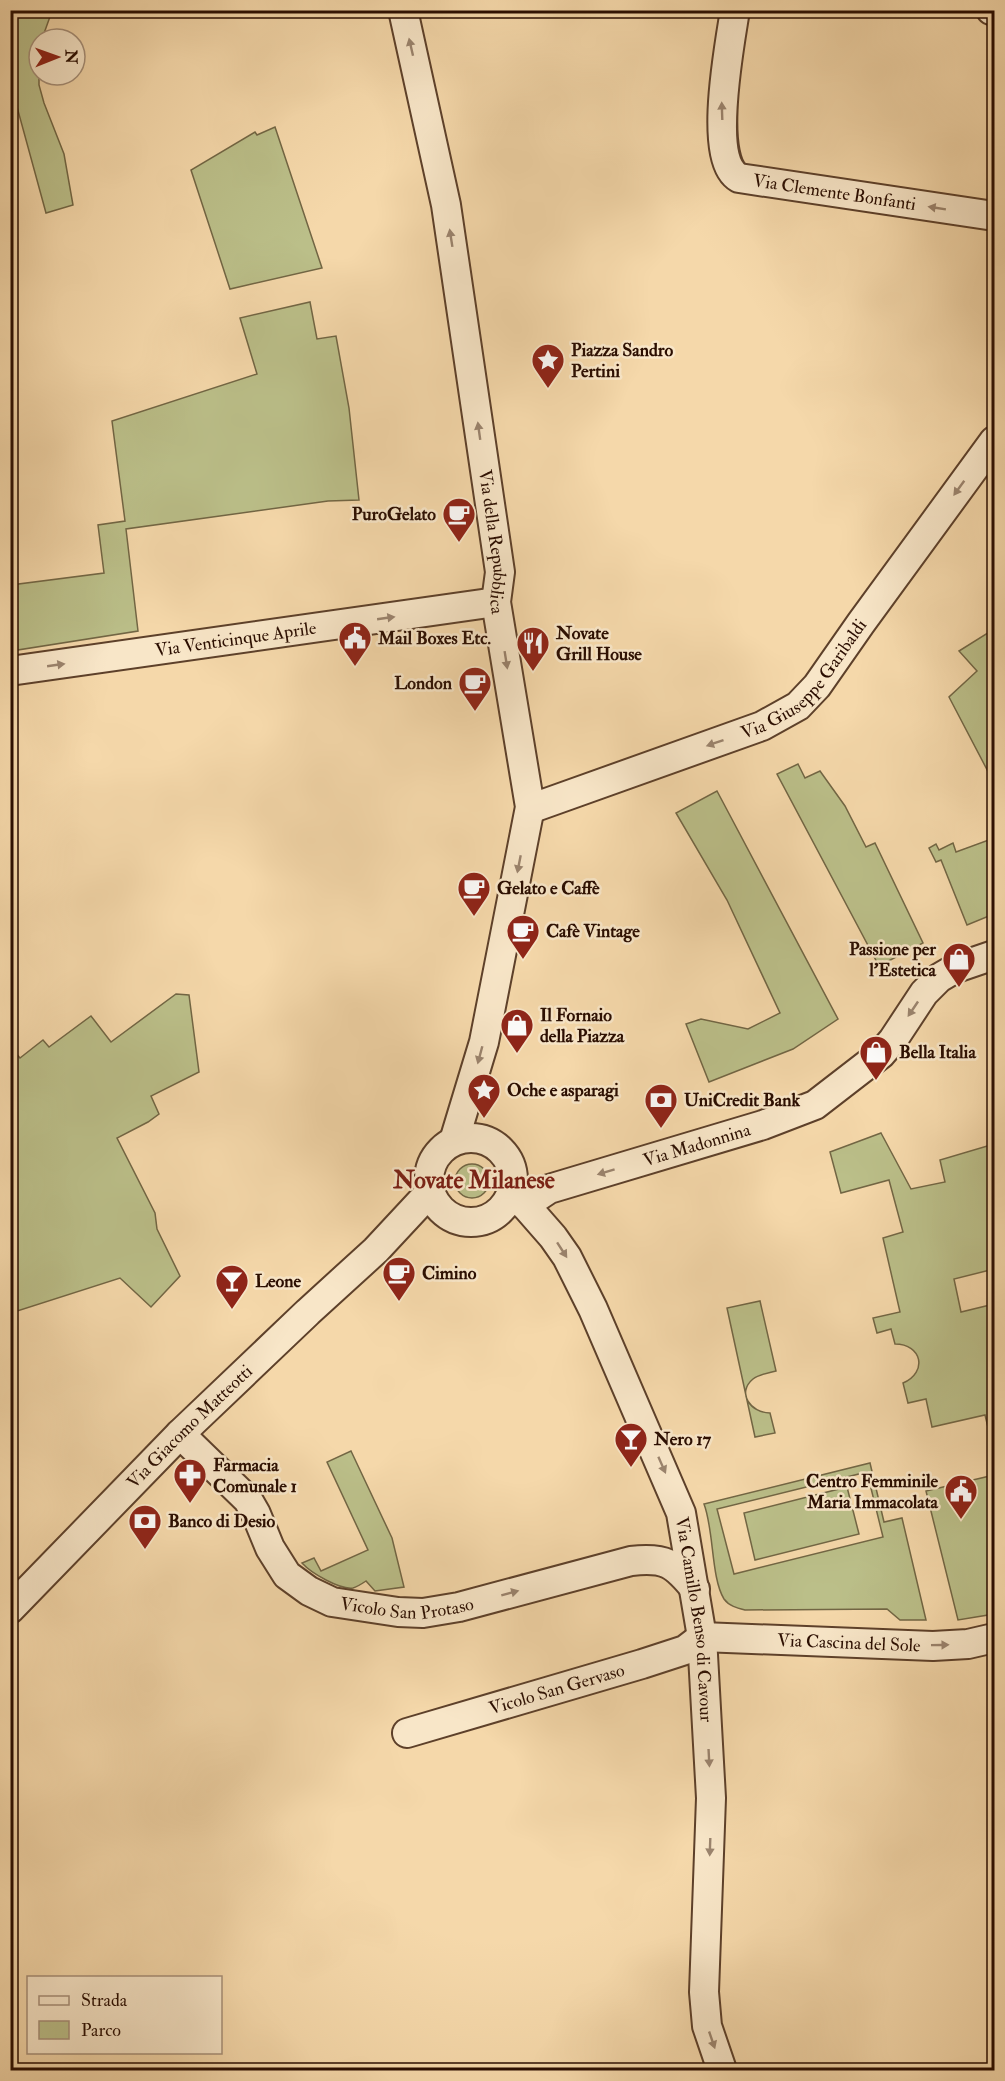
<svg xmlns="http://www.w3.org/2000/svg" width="1005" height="2081" font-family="'IM FELL Double Pica',serif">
<rect width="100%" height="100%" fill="#f5d8aa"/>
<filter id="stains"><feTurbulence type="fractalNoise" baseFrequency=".00333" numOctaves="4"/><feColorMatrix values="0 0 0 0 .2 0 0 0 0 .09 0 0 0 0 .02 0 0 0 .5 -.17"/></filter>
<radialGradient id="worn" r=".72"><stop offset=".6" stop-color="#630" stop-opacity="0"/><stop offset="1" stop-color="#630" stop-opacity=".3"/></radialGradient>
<g fill="#bbbf89" stroke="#726644" stroke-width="1.5" fill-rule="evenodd">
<path d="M10 11H52L42 39H39V85L44 103 64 154 73 205 46 213 11 85Z"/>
<path d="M275 127 322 268 230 289 191 170 255 132 257 135Z"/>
<path d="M310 302 317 339 336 336 349 408 359 500 328 501 126 529 138 631 11 651V585L104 573 98 525 125 521 112 421 257 374 240 318Z"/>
<path d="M994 629V783L949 697 977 671 959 651Z"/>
<path d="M798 764 805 778 820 771 845 806 866 847 875 843 923 943 879 966 777 774Z"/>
<path d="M717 791 838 1019 793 1049 709 1082 686 1024 701 1019 748 1029 780 1013 727 900 676 813Z"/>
<path d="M994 838V911L989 913V916L967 925 941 860 936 862 929 848 936 844 939 850 953 843 956 852Z"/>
<path d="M176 994 189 995 199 1072 151 1096 159 1114 148 1122 117 1138 155 1213 157 1229 180 1276 151 1307 120 1278 11 1313V1055L15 1052 20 1058 43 1040 49 1047 91 1016 111 1042Z"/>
<path d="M881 1133 911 1189 945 1182 940 1160 994 1144V1269L954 1279 961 1312 994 1304V1452L985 1415 932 1427 926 1399 908 1403 903 1383C928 1372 922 1344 895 1344L891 1329 877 1333 873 1318 900 1312 883 1238 903 1232 889 1180 841 1193 830 1152Z"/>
<circle cx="472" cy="1181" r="17"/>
<path d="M760 1301 776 1371C768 1373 759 1374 753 1379 736 1393 751 1413 770 1413L775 1433 755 1437 727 1308Z"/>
<path d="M351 1451 392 1538 404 1587 375 1591 366 1581C363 1583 357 1587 353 1588 340 1590 311 1573 302 1563L314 1558 321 1571 368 1550 327 1462Z"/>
<path d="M870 1463 884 1522 902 1518 926 1620H900L887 1609 745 1610C737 1608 729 1606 724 1599 711 1578 714 1530 704 1504ZM867 1472 883 1537 734 1574 717 1509Z"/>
<path d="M994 1475V1614L958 1620 926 1491Z"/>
<path d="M847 1487 859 1534 755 1560 744 1513Z"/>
</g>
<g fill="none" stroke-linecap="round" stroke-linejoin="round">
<defs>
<g id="minor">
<path id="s1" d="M403 10 446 205 500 572 496 602 530 807 484 1042 454 1141"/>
<path id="s2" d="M735 10C730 43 707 160 739 178L994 216"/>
<path d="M991 10 994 11"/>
<path id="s3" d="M10 671 496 602"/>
<path id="s4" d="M530 807 538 806 762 726 798 706 817 686 861 623 994 441"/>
<circle cx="471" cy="1180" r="42"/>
<path id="s5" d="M511 1195 525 1205 553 1237 567 1257 593 1309 681 1513 702 1637 711 1798 704 1992 707 2026 722 2070"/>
<path id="s6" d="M525 1205 549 1189 763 1125 815 1105 881 1054 893 1040 924 993 939 978 956 968 994 955"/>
<path id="s7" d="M180 1434 248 1500 256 1514 270 1548 287 1575 309 1591 332 1602 398 1612 423 1613 459 1607 631 1561C665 1557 674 1563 695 1589"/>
<path id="s8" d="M10 1609 180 1434 308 1312 376 1250 430 1192"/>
<path id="s9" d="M702 1637 933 1646 968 1644 994 1638"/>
<path id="s10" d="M407 1733 642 1664 685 1650 702 1637"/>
</g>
</defs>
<use href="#minor" stroke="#5d402a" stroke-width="32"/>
<use href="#minor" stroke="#f8e6c8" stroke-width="28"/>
</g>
<defs><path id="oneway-solid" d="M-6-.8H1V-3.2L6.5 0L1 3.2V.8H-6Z" transform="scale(1.5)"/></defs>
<g fill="#9b846e">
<use href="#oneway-solid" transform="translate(411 47) rotate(-103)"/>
<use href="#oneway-solid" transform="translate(722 111) rotate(-92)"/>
<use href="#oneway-solid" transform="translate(937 208) rotate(-171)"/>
<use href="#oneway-solid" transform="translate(451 238) rotate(-99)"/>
<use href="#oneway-solid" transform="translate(479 431) rotate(-98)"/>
<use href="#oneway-solid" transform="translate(959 488) rotate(126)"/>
<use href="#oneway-solid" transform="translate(386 618) rotate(-8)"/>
<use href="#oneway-solid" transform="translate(506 660) rotate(81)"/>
<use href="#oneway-solid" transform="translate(56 665) rotate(-8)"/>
<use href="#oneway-solid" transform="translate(715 743) rotate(161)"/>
<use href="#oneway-solid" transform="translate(519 864) rotate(101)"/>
<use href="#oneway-solid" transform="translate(913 1009) rotate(124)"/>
<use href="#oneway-solid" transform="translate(480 1055) rotate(105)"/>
<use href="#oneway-solid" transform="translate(606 1172) rotate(163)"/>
<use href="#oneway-solid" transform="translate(562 1250) rotate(57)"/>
<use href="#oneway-solid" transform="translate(662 1465) rotate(66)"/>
<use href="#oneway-solid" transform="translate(510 1593) rotate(-15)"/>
<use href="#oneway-solid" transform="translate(940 1645) rotate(-1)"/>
<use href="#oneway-solid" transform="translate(709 1758) rotate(87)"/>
<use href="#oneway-solid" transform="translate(710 1847) rotate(92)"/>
<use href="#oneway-solid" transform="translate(712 2040) rotate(71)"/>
</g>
<defs>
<symbol id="sight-pin" viewBox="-11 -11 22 30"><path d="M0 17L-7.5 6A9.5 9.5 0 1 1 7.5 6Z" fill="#8f2418" stroke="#f8e6c8"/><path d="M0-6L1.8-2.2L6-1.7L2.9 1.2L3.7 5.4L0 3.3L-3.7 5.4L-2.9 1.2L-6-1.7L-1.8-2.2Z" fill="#fff"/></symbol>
<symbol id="cafe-pin" viewBox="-11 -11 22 30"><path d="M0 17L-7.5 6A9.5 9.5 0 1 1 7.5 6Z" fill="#8f2418" stroke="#f8e6c8"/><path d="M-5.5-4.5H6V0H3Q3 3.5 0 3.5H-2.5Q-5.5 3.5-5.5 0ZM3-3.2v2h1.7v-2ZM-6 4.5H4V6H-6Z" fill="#fff"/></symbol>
<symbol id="civic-pin" viewBox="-11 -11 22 30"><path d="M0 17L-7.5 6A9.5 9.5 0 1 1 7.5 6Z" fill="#8f2418" stroke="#f8e6c8"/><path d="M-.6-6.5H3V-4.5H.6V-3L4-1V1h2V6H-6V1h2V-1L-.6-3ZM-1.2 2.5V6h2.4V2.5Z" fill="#fff"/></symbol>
<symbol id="restaurant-pin" viewBox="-11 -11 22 30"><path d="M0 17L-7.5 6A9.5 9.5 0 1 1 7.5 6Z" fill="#8f2418" stroke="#f8e6c8"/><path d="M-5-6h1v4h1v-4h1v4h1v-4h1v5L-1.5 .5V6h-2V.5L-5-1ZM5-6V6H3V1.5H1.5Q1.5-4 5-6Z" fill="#fff"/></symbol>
<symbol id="shop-pin" viewBox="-11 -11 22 30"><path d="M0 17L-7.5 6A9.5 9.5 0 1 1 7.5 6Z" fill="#8f2418" stroke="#f8e6c8"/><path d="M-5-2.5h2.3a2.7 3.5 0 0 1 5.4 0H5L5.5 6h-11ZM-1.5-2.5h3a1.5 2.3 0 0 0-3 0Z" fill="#fff"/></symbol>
<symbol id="bank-pin" viewBox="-11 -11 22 30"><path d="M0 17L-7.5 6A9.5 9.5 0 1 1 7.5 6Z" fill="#8f2418" stroke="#f8e6c8"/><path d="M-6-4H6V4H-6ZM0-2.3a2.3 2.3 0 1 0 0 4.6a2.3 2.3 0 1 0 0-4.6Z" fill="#fff"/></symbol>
<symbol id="bar-pin" viewBox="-11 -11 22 30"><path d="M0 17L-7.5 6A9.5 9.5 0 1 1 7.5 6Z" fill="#8f2418" stroke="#f8e6c8"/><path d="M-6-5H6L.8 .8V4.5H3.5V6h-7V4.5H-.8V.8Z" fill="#fff"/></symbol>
<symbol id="pharmacy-pin" viewBox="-11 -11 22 30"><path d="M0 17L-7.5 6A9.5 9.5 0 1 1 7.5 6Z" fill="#8f2418" stroke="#f8e6c8"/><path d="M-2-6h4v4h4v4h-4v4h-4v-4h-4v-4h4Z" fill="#fff"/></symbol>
</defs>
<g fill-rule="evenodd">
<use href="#sight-pin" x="529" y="341" width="38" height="52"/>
<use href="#cafe-pin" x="440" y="495" width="38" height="52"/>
<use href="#civic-pin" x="336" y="619" width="38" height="52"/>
<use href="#restaurant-pin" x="514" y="624" width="38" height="52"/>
<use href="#cafe-pin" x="456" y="664" width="38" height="52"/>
<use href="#cafe-pin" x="455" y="869" width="38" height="52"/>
<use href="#cafe-pin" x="504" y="912" width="38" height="52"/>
<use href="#shop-pin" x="940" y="940" width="38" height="52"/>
<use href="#shop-pin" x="498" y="1006" width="38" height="52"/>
<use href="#shop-pin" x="857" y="1033" width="38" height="52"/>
<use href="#sight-pin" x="465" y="1071" width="38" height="52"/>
<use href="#bank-pin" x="642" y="1081" width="38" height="52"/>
<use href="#cafe-pin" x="380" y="1254" width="38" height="52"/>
<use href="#bar-pin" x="213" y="1262" width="38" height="52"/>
<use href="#bar-pin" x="612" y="1420" width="38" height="52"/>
<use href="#pharmacy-pin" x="171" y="1456" width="38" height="52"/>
<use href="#civic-pin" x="942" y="1472" width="38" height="52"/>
<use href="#bank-pin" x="126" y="1502" width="38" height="52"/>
</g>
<g text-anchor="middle" stroke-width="5" stroke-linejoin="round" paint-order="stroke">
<g font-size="18" fill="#2a0d00" stroke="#f8e6c8">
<text dy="6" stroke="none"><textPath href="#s2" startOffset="270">Via Clemente Bonfanti</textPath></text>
<text dy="6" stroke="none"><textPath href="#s1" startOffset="540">Via della Repubblica</textPath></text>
<text dy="6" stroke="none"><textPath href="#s3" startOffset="228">Via Venticinque Aprile</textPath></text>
<text dy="6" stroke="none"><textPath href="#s4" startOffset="309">Via Giuseppe Garibaldi</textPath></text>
<text dy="6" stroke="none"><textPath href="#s6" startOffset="183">Via Madonnina</textPath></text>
<text dy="6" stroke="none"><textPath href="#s8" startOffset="256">Via Giacomo Matteotti</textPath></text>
<text dy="6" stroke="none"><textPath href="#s7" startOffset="308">Vicolo San Protaso</textPath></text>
<text dy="6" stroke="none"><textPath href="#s5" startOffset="472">Via Camillo Benso di Cavour</textPath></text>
<text dy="6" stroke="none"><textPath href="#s9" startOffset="147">Via Cascina del Sole</textPath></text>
<text dy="6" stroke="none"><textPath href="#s10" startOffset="156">Vicolo San Gervaso</textPath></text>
</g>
<g font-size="18" font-weight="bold" fill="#2a0d00" stroke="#f8e6c8" text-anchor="start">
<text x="571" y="356">Piazza Sandro<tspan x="571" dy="21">Pertini</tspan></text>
<text x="436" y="520" text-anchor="end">PuroGelato</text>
<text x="556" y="639">Novate<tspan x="556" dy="21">Grill House</tspan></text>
<text x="378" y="644">Mail Boxes Etc.</text>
<text x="452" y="689" text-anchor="end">London</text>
<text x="497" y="894">Gelato e Caffè</text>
<text x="546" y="937">Cafè Vintage</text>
<text x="936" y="955" text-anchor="end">Passione per<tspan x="936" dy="21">l'Estetica</tspan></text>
<text x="540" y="1021">Il Fornaio<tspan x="540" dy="21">della Piazza</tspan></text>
<text x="899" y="1058">Bella Italia</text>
<text x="507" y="1096">Oche e asparagi</text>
<text x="684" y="1106">UniCredit Bank</text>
<text x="422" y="1279">Cimino</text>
<text x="255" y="1287">Leone</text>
<text x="654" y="1445">Nero 17</text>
<text x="213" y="1471">Farmacia<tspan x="213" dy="21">Comunale 1</tspan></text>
<text x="938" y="1487" text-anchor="end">Centro Femminile<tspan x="938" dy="21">Maria Immacolata</tspan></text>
<text x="168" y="1527">Banco di Desio</text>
</g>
<g font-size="24" font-weight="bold" fill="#7a1f14" stroke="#f8e6c8">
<text x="474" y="1188">Novate Milanese</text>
</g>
</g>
<rect width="1005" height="2081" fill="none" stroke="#f5d8aa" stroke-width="36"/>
<rect x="12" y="12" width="981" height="2057" fill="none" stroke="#2a0d00" stroke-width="3"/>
<rect x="18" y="18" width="969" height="2045" fill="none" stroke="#2a0d00" stroke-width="1.5"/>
<rect x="27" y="1976" width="195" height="78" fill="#f8e6c8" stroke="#a68f78" stroke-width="1.5"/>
<rect x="39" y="1996" width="30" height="9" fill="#f8e6c8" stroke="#a68f78" stroke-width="1.5"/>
<text x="81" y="2006" font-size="18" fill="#2a0d00">Strada</text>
<rect x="39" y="2021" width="30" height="18" fill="#bbbf89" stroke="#a68f78" stroke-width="1.5"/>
<text x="81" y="2036" font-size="18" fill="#2a0d00">Parco</text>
<g transform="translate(57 57) rotate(89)"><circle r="28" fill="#f8e6c8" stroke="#a68f78" stroke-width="1.5"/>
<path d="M0-4.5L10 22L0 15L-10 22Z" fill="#8f2418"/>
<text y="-9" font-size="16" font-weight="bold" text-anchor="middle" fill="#2a0d00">N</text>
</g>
<rect width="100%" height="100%" filter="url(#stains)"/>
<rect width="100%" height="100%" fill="url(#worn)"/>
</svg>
